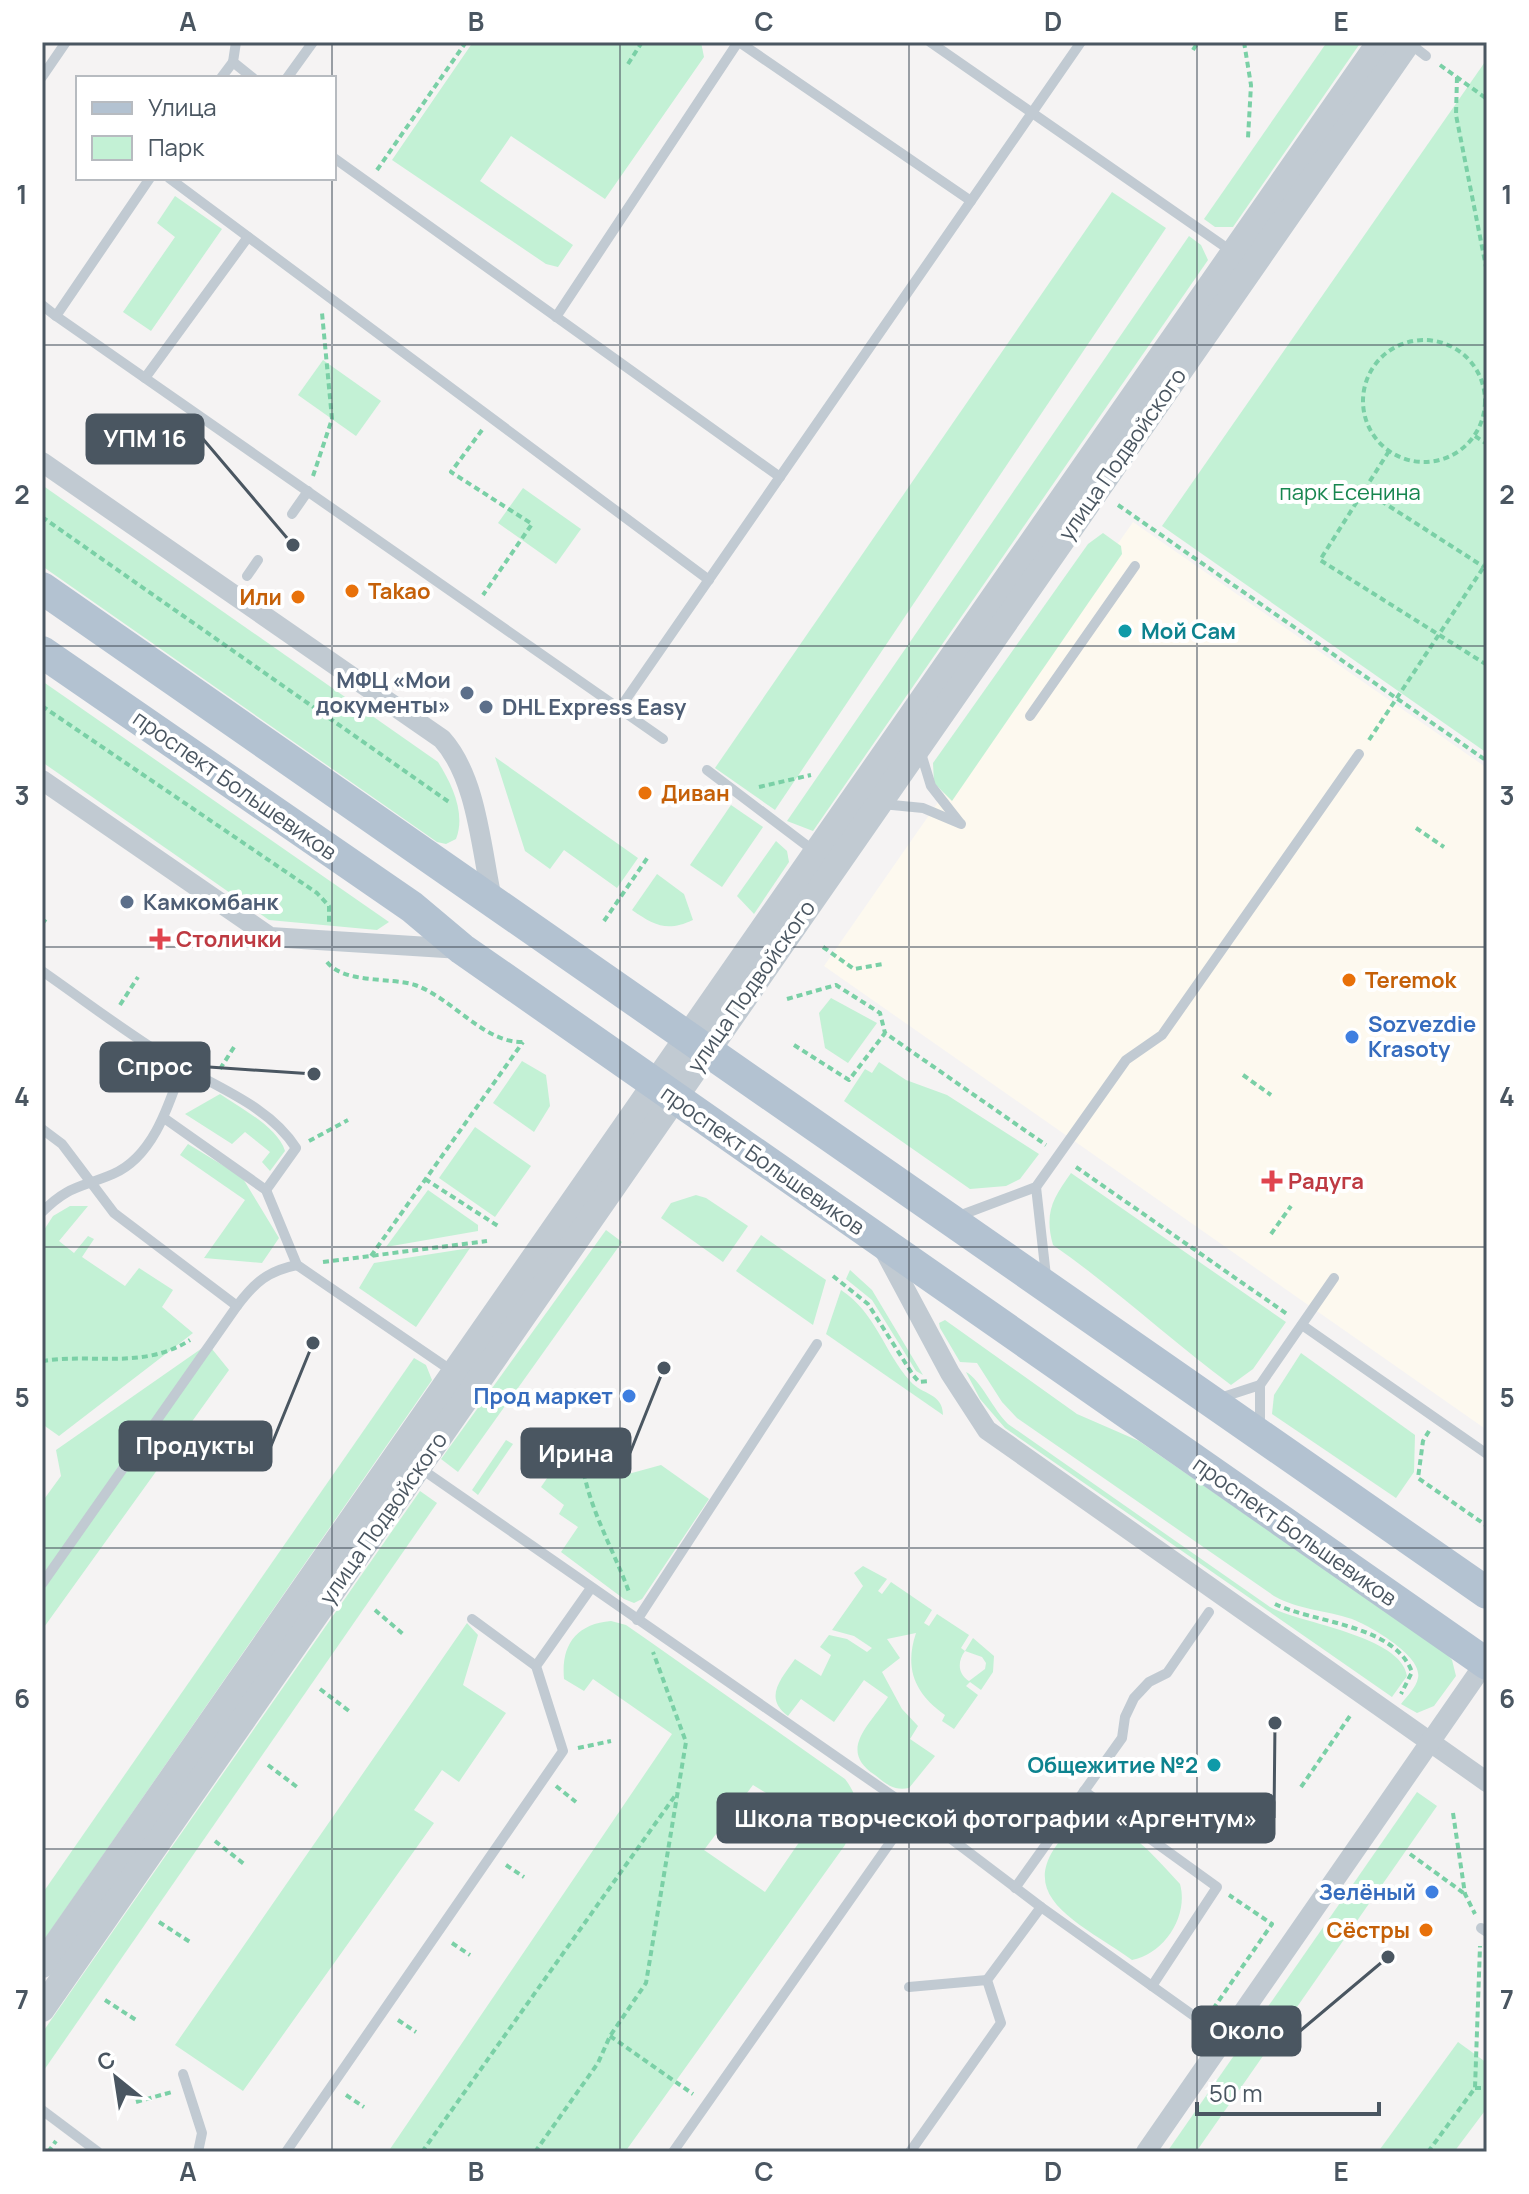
<svg xmlns="http://www.w3.org/2000/svg" width="1529" height="2194" font-family="Manrope,sans-serif">
<rect width="100%" height="100%" fill="#f5f3f3"/>
<path fill="#fdf9ef" d="M1133 522 1487 768V1430L824 966Z"/>
<g fill="#c3f1d5" fill-rule="evenodd">
<path d="M473 42H701L704 57 605 199 511 136 480 181 573 245 558 267 546 264 392 160Z"/>
<path d="M1327 42H1361L1233 227H1215L1204 219Z"/>
<path d="M1487 59V753L1162 526Z"/>
<path d="M1112 192 1166 228 775 810 715 768Z"/>
<path d="M175 196 222 229 151 331 123 312 175 237 157 223Z"/>
<path d="M1189 236 1201 245 1208 260 813 831 787 821Z"/>
<path d="M323 360 381 401 356 436 298 395Z"/>
<path d="M42 485 438 762C452 784 466 814 456 839L446 844 437 842 42 566Z"/>
<path d="M523 488 581 529 556 564 498 523Z"/>
<path d="M1103 533 1121 546 1122 554 952 801 934 783 933 763 1088 544Z"/>
<path d="M42 681 389 922 377 930 269 920 42 762Z"/>
<path d="M495 757 638 858 617 888 564 850 550 869 525 851Z"/>
<path d="M731 805 763 827 722 887 690 865Z"/>
<path d="M776 841 787 851 789 862 754 914 737 896Z"/>
<path d="M657 874 684 894 693 920C667 932 655 926 632 910Z"/>
<path d="M831 998 877 1023 848 1063 825 1048 819 1013Z"/>
<path d="M522 1061 546 1075 550 1106 534 1132 493 1103Z"/>
<path d="M879 1062 906 1080 947 1095 1039 1154 1020 1179 1006 1186 970 1189 844 1101 865 1069 872 1073Z"/>
<path d="M220 1094C240 1108 278 1127 285 1151L270 1171 262 1162 270 1152 245 1132 232 1144 185 1114Z"/>
<path d="M475 1127 531 1166 495 1217 439 1178Z"/>
<path d="M188 1144 242 1177 279 1238 262 1263 204 1258 245 1200 180 1155Z"/>
<path d="M1071 1173 1286 1322 1253 1369 1231 1385C1170 1340 1115 1288 1053 1245 1044 1213 1053 1198 1071 1173Z"/>
<path d="M428 1190 478 1225V1231L386 1247Z"/>
<path d="M696 1195 706 1198 748 1226 723 1262 661 1218 671 1203Z"/>
<path d="M70 1206H88L59 1241 74 1253 88 1236 94 1239 82 1257 125 1286 139 1268 173 1290 162 1307 193 1333 59 1436 42 1424V1233L53 1216Z"/>
<path d="M606 1230 622 1242 458 1472 441 1459Z"/>
<path d="M761 1235 826 1280 813 1325 736 1271Z"/>
<path d="M470 1248 416 1327 359 1288 374 1263Z"/>
<path d="M850 1270 872 1290 923 1375 916 1371 872 1300 846 1279Z"/>
<path d="M841 1290C876 1313 884 1352 910 1381 922 1395 943 1393 943 1415L826 1334Z"/>
<path d="M945 1320 1077 1414 1139 1441 1445 1652 1452 1660 1456 1676 1434 1706 1417 1713 1401 1704C1407 1696 1416 1688 1418 1678 1423 1656 1370 1626 1352 1619 1325 1610 1299 1610 1274 1596L1017 1418 1002 1402 977 1363 960 1362 940 1328 939 1323Z"/>
<path d="M208 1344 229 1370 42 1630V1502L61 1476 56 1450Z"/>
<path d="M1301 1353 1415 1435 1414 1472 1396 1498 1272 1414 1274 1395Z"/>
<path d="M414 1358 426 1365 432 1380 42 1943V1894Z"/>
<path d="M966 1372C980 1379 994 1411 1008 1424L1270 1607C1299 1623 1402 1636 1407 1676L1392 1697 1005 1428 980 1399Z"/>
<path d="M506 1440 513 1444 478 1495 472 1490Z"/>
<path d="M565 1452 621 1476 661 1465 709 1499 642 1599 634 1603 624 1599 561 1552 578 1527 559 1514 564 1505 541 1487Z"/>
<path d="M420 1491 437 1503 42 2073V2033Z"/>
<path d="M863 1566 887 1579 878 1591 882 1594 891 1582 932 1610 924 1623 929 1626 937 1614 969 1635 961 1648 965 1651 973 1638 994 1656 993 1672 981 1690 970 1682 966 1686 978 1695 954 1729 942 1721 945 1715C915 1694 904 1669 916 1633L887 1639 900 1658 882 1672 902 1709 918 1726 910 1739 935 1756 909 1788C894 1791 886 1784 875 1775 837 1750 870 1725 888 1697L864 1680 834 1722 801 1699 788 1716C763 1698 781 1679 795 1659L821 1676 831 1655 820 1647 829 1635 847 1639 867 1652 872 1648 854 1636 832 1630 863 1586 854 1573ZM965 1651 982 1657 986 1663 985 1669 969 1681C958 1674 957 1662 965 1651Z"/>
<path d="M611 1621 626 1625 649 1641 845 1779C864 1804 857 1817 845 1845L625 2152H388L672 1734 593 1679 584 1691 564 1679C561 1645 576 1624 611 1621ZM753 1785 813 1822 765 1892 704 1850Z"/>
<path d="M467 1623 478 1635 463 1685 506 1713 459 1782 442 1770 414 1810 434 1823 243 2091 175 2045Z"/>
<path d="M1417 1792 1437 1806 1196 2152H1167Z"/>
<path d="M1096 1816C1130 1827 1156 1858 1180 1884 1189 1916 1164 1954 1132 1960 1071 1917 999 1891 1083 1817Z"/>
<path d="M1458 2042 1487 2063V2108L1454 2152H1378Z"/>
</g>
<g fill="none" stroke-linecap="round" stroke-linejoin="round">
<g stroke="#7ad0a6" stroke-width="4" stroke-dasharray="6 4" stroke-linecap="butt">
<path d="M1244 42 1251 85 1248 138"/>
<path d="M1193 50 1198 42"/>
<path d="M628 64 642 42"/>
<path d="M1440 65 1487 99"/>
<path d="M1457 77 1456 115 1487 272"/>
<path d="M377 170 466 42"/>
<circle cx="1424" cy="401" r="61"/>
<path d="M482 430 451 472 532 524 483 595"/>
<path d="M1475 436 1487 444"/>
<path d="M1389 451 1320 560 1487 665"/>
<path d="M313 476 332 419 322 313"/>
<path d="M1364 490 1484 567"/>
<path d="M1118 505 1487 761"/>
<path d="M42 517 449 802"/>
<path d="M42 706 317 893 329 906V922"/>
<path d="M1369 740 1487 562"/>
<path d="M759 787 811 775"/>
<path d="M1416 828 1444 847"/>
<path d="M604 921 648 857"/>
<path d="M42 924 48 916"/>
<path d="M823 947 854 969 883 964"/>
<path d="M327 962C344 984 391 977 415 985 452 998 484 1043 523 1042"/>
<path d="M787 999 836 985 880 1013 885 1033"/>
<path d="M120 1005 138 977"/>
<path d="M794 1045 849 1080 885 1033 1046 1145"/>
<path d="M220 1069 236 1044"/>
<path d="M1243 1075 1271 1095"/>
<path d="M309 1141 348 1120"/>
<path d="M1076 1167 1287 1314"/>
<path d="M425 1179 498 1226"/>
<path d="M1271 1234 1291 1206"/>
<path d="M371 1256 523 1042"/>
<path d="M323 1262 487 1241"/>
<path d="M833 1276 868 1304 913 1375 919 1382 930 1381"/>
<path d="M42 1361C93 1353 143 1370 190 1340"/>
<path d="M1429 1431 1423 1441 1418 1478 1487 1526"/>
<path d="M581 1443C580 1494 612 1545 629 1592"/>
<path d="M1275 1604C1313 1623 1394 1624 1412 1672L1401 1694"/>
<path d="M375 1610 403 1634"/>
<path d="M320 1689 349 1711"/>
<path d="M578 1748 611 1741"/>
<path d="M268 1765 297 1787"/>
<path d="M556 1786 576 1802"/>
<path d="M1301 1787 1352 1713"/>
<path d="M1453 1813 1465 1894 1475 1914"/>
<path d="M215 1841 244 1864"/>
<path d="M1410 1854 1465 1894"/>
<path d="M506 1865 524 1877"/>
<path d="M159 1922 190 1942"/>
<path d="M452 1943 470 1955"/>
<path d="M105 2000 136 2020"/>
<path d="M1213 2009 1272 1924 1229 1895"/>
<path d="M398 2020 416 2032"/>
<path d="M610 2036 693 2094"/>
<path d="M1475 2088H1487"/>
<path d="M346 2095 364 2107"/>
<path d="M136 2102 172 2092"/>
<path d="M48 2152 56 2141"/>
<path d="M422 2152 677 1793"/>
<path d="M535 2152 598 2063 610 2036 646 1983 686 1742 653 1652"/>
<path d="M1428 2152 1475 2088 1480 1946"/>
</g>
<g stroke="#c1cad2" stroke-width="10">
<path d="M236 42 233 62 253 78"/>
<path d="M739 42 971 201"/>
<path d="M930 42 1234 253"/>
<path d="M1409 43 1426 56"/>
<path d="M42 77 66 42"/>
<path d="M221 78 233 62"/>
<path d="M287 78 313 42"/>
<path d="M334 158 780 477"/>
<path d="M150 178 56 316 663 739"/>
<path d="M169 178 709 580"/>
<path d="M42 305 56 316"/>
<path d="M556 317 738 42"/>
<path d="M145 378 248 237"/>
<path d="M292 514 308 491"/>
<path d="M247 576 258 560"/>
<path d="M620 708 1081 42"/>
<path d="M1030 716 1135 566"/>
<path d="M920 750 931 786 960 823"/>
<path d="M707 770 814 851"/>
<path d="M882 804 923 808 961 824"/>
<path d="M42 971C88 1003 133 1038 181 1066 221 1089 271 1108 296 1148L266 1190"/>
<path d="M164 1118 266 1190 297 1265 452 1371"/>
<path d="M42 1129 62 1144 114 1213 237 1306C255 1282 268 1271 297 1265"/>
<path d="M1036 1187 1046 1276"/>
<path d="M42 1212C69 1185 80 1188 113 1174 153 1157 169 1105 182 1067"/>
<path d="M956 1217 1036 1187 1126 1060 1162 1035 1359 754"/>
<path d="M1302 1325 1487 1454"/>
<path d="M1220 1398 1260 1385"/>
<path d="M1260 1429V1385L1334 1278"/>
<path d="M420 1468 913 1810 1041 1907 1225 2038"/>
<path d="M42 1584 237 1306"/>
<path d="M472 1619 536 1666"/>
<path d="M637 1620 817 1344"/>
<path d="M1084 1791 1217 1887 1152 1986"/>
<path d="M1015 1888 1122 1738 1125 1717 1134 1698 1149 1682 1167 1673 1209 1612"/>
<path d="M1481 1928 1487 1932"/>
<path d="M909 1987 987 1980"/>
<path d="M183 2074 202 2133 198 2152"/>
<path d="M42 2110 98 2152"/>
<path d="M286 2152 563 1751 536 1666 591 1588"/>
<path d="M673 2152 913 1810"/>
<path d="M910 2152 1001 2023 987 1980 1041 1907"/>
</g>
<g stroke="#c1cad2" stroke-width="20">
<path d="M42 462 442 739C477 778 481 848 492 899"/>
<path d="M42 780 270 937 461 949"/>
<path d="M883 1248 950 1373 987 1430 1487 1782"/>
<path d="M1146 2152 1487 1660"/>
</g>
<g stroke="#c1cad2" stroke-width="26">
<path d="M42 1965 1380 42"/>
<path d="M42 2009 1408 42"/>
</g>
<g stroke="#b3c2d1" stroke-width="32">
<path d="M42 588 1487 1593"/>
<path d="M42 652 412 907 462 949 1487 1664"/>
</g>
</g>
<path fill="none" stroke="#4a5661" stroke-width="2" stroke-opacity="0.55" d="M332 42V78M620 42V2152M909 42V2152M1197 42V2152M332 178V2152M42 345H1487M42 646H1487M42 947H1487M42 1247H1487M42 1548H1487M42 1849H1487"/>
<g fill="#e8710a" stroke="#fff" stroke-width="3">
<circle cx="352" cy="591" r="8"/>
<circle cx="298" cy="597" r="8"/>
<circle cx="645" cy="793" r="8"/>
<circle cx="1349" cy="980" r="8"/>
<circle cx="1426" cy="1930" r="8"/>
</g>
<g fill="#0f9aa8" stroke="#fff" stroke-width="3">
<circle cx="1125" cy="631" r="8"/>
<circle cx="1214" cy="1765" r="8"/>
</g>
<g fill="#5c6f8a" stroke="#fff" stroke-width="3">
<circle cx="467" cy="693" r="8"/>
<circle cx="486" cy="707" r="8"/>
<circle cx="127" cy="902" r="8"/>
</g>
<g fill="#e0444e" stroke="#fff" stroke-width="3">
<path d="M156 927h8v8h8v8h-8v8h-8v-8h-8v-8h8z"/>
<path d="M1268 1169h8v8h8v8h-8v8h-8v-8h-8v-8h8z"/>
</g>
<g fill="#3f7fe0" stroke="#fff" stroke-width="3">
<circle cx="1352" cy="1037" r="8"/>
<circle cx="629" cy="1396" r="8"/>
<circle cx="1432" cy="1892" r="8"/>
</g>
<g text-anchor="middle" stroke-width="8" stroke-linejoin="round" paint-order="stroke">
<g font-size="22" fill="#4a5661" stroke="#fff">
<text transform="translate(1122 454) rotate(-55)" y="8">улица Подвойского</text>
<text transform="translate(235 785) rotate(35)" y="8">проспект Большевиков</text>
<text transform="translate(751 986) rotate(-55)" y="8">улица Подвойского</text>
<text transform="translate(763 1160) rotate(35)" y="8">проспект Большевиков</text>
<text transform="translate(383 1518) rotate(-55)" y="8">улица Подвойского</text>
<text transform="translate(1295 1531) rotate(35)" y="8">проспект Большевиков</text>
</g>
<g font-size="22" fill="#17864f" stroke="#fff">
<text x="1350" y="500">парк Есенина</text>
</g>
<g font-size="22" font-weight="bold" fill="#c56008" stroke="#fff" text-anchor="start">
<text x="368" y="599">Takao</text>
<text x="282" y="605" text-anchor="end">Или</text>
<text x="661" y="801">Диван</text>
<text x="1365" y="988">Teremok</text>
<text x="1410" y="1938" text-anchor="end">Сёстры</text>
</g>
<g font-size="22" font-weight="bold" fill="#0d838f" stroke="#fff" text-anchor="start">
<text x="1141" y="639">Мой Сам</text>
<text x="1198" y="1773" text-anchor="end">Общежитие №2</text>
</g>
<g font-size="22" font-weight="bold" fill="#4e5e75" stroke="#fff" text-anchor="start">
<text x="451" y="688" text-anchor="end">МФЦ «Мои<tspan x="451" dy="25">документы»</tspan></text>
<text x="502" y="715">DHL Express Easy</text>
<text x="143" y="910">Камкомбанк</text>
</g>
<g font-size="22" font-weight="bold" fill="#be3a42" stroke="#fff" text-anchor="start">
<text x="176" y="947">Столички</text>
<text x="1288" y="1189">Радуга</text>
</g>
<g font-size="22" font-weight="bold" fill="#366cbe" stroke="#fff" text-anchor="end">
<text x="1368" y="1032" text-anchor="start">Sozvezdie<tspan x="1368" dy="25">Krasoty</tspan></text>
<text x="613" y="1404">Прод маркет</text>
<text x="1416" y="1900">Зелёный</text>
</g>
</g>
<path fill="none" stroke="#4a5661" stroke-width="3" d="M293 545L203 439M314 1074L209 1067M313 1343L271 1446M664 1368L630 1453M1275 1723L1274 1818M1388 1957L1300 2031"/>
<g fill="#4a5661" stroke="#fff" stroke-width="3">
<circle cx="293" cy="545" r="8"/>
<circle cx="314" cy="1074" r="8"/>
<circle cx="313" cy="1343" r="8"/>
<circle cx="664" cy="1368" r="8"/>
<circle cx="1275" cy="1723" r="8"/>
<circle cx="1388" cy="1957" r="8"/>
</g>
<g fill="#4a5661" stroke="#4a5661" stroke-width="3">
<rect x="87" y="415" width="116" height="48" rx="8"/>
<rect x="101" y="1043" width="108" height="48" rx="8"/>
<rect x="120" y="1422" width="151" height="48" rx="8"/>
<rect x="522" y="1429" width="108" height="48" rx="8"/>
<rect x="718" y="1794" width="556" height="48" rx="8"/>
<rect x="1193" y="2007" width="107" height="48" rx="8"/>
</g>
<g font-size="24" text-anchor="middle" font-weight="bold" fill="#fff">
<text x="145" y="447">УПМ 16</text>
<text x="155" y="1075">Спрос</text>
<text x="195" y="1454">Продукты</text>
<text x="576" y="1462">Ирина</text>
<text x="996" y="1827">Школа творческой фотографии «Аргентум»</text>
<text x="1247" y="2039">Около</text>
</g>
<rect width="1529" height="2194" fill="none" stroke="#ffffff" stroke-width="88"/>
<rect x="76" y="76" width="260" height="104" fill="#ffffff" stroke="#b7bbc0" stroke-width="2"/>
<rect x="92" y="102" width="40" height="12" fill="#b3c2d1" stroke="#b7bbc0" stroke-width="2"/>
<text x="148" y="116" font-size="24" fill="#4a5661">Улица</text>
<rect x="92" y="136" width="40" height="24" fill="#c3f1d5" stroke="#b7bbc0" stroke-width="2"/>
<text x="148" y="156" font-size="24" fill="#4a5661">Парк</text>
<g transform="translate(116 2078) rotate(330)" stroke="#ffffff" stroke-width="6" paint-order="stroke">
<path d="M0-6L14 30L0 20L-14 30Z" fill="#4a5661"/>
<text y="-12" font-size="22" font-weight="bold" text-anchor="middle" fill="#4a5661">С</text>
</g>
<path d="M1197 2102v12h182v-12" fill="none" stroke="#4a5661" stroke-width="4"/>
<text x="1209" y="2102" font-size="24" fill="#4a5661" stroke="#ffffff" stroke-width="6" paint-order="stroke">50 m</text>
<rect x="44" y="44" width="1441" height="2106" fill="none" stroke="#4a5661" stroke-width="3"/>
<g font-size="26" text-anchor="middle" font-weight="bold" fill="#4a5661">
<text x="188" y="31">A</text>
<text x="476" y="31">B</text>
<text x="764" y="31">C</text>
<text x="1053" y="31">D</text>
<text x="1341" y="31">E</text>
<text x="22" y="204">1</text>
<text x="1507" y="204">1</text>
<text x="22" y="504">2</text>
<text x="1507" y="504">2</text>
<text x="22" y="805">3</text>
<text x="1507" y="805">3</text>
<text x="22" y="1106">4</text>
<text x="1507" y="1106">4</text>
<text x="22" y="1407">5</text>
<text x="1507" y="1407">5</text>
<text x="22" y="1708">6</text>
<text x="1507" y="1708">6</text>
<text x="22" y="2009">7</text>
<text x="1507" y="2009">7</text>
<text x="188" y="2181">A</text>
<text x="476" y="2181">B</text>
<text x="764" y="2181">C</text>
<text x="1053" y="2181">D</text>
<text x="1341" y="2181">E</text>
</g>
</svg>
